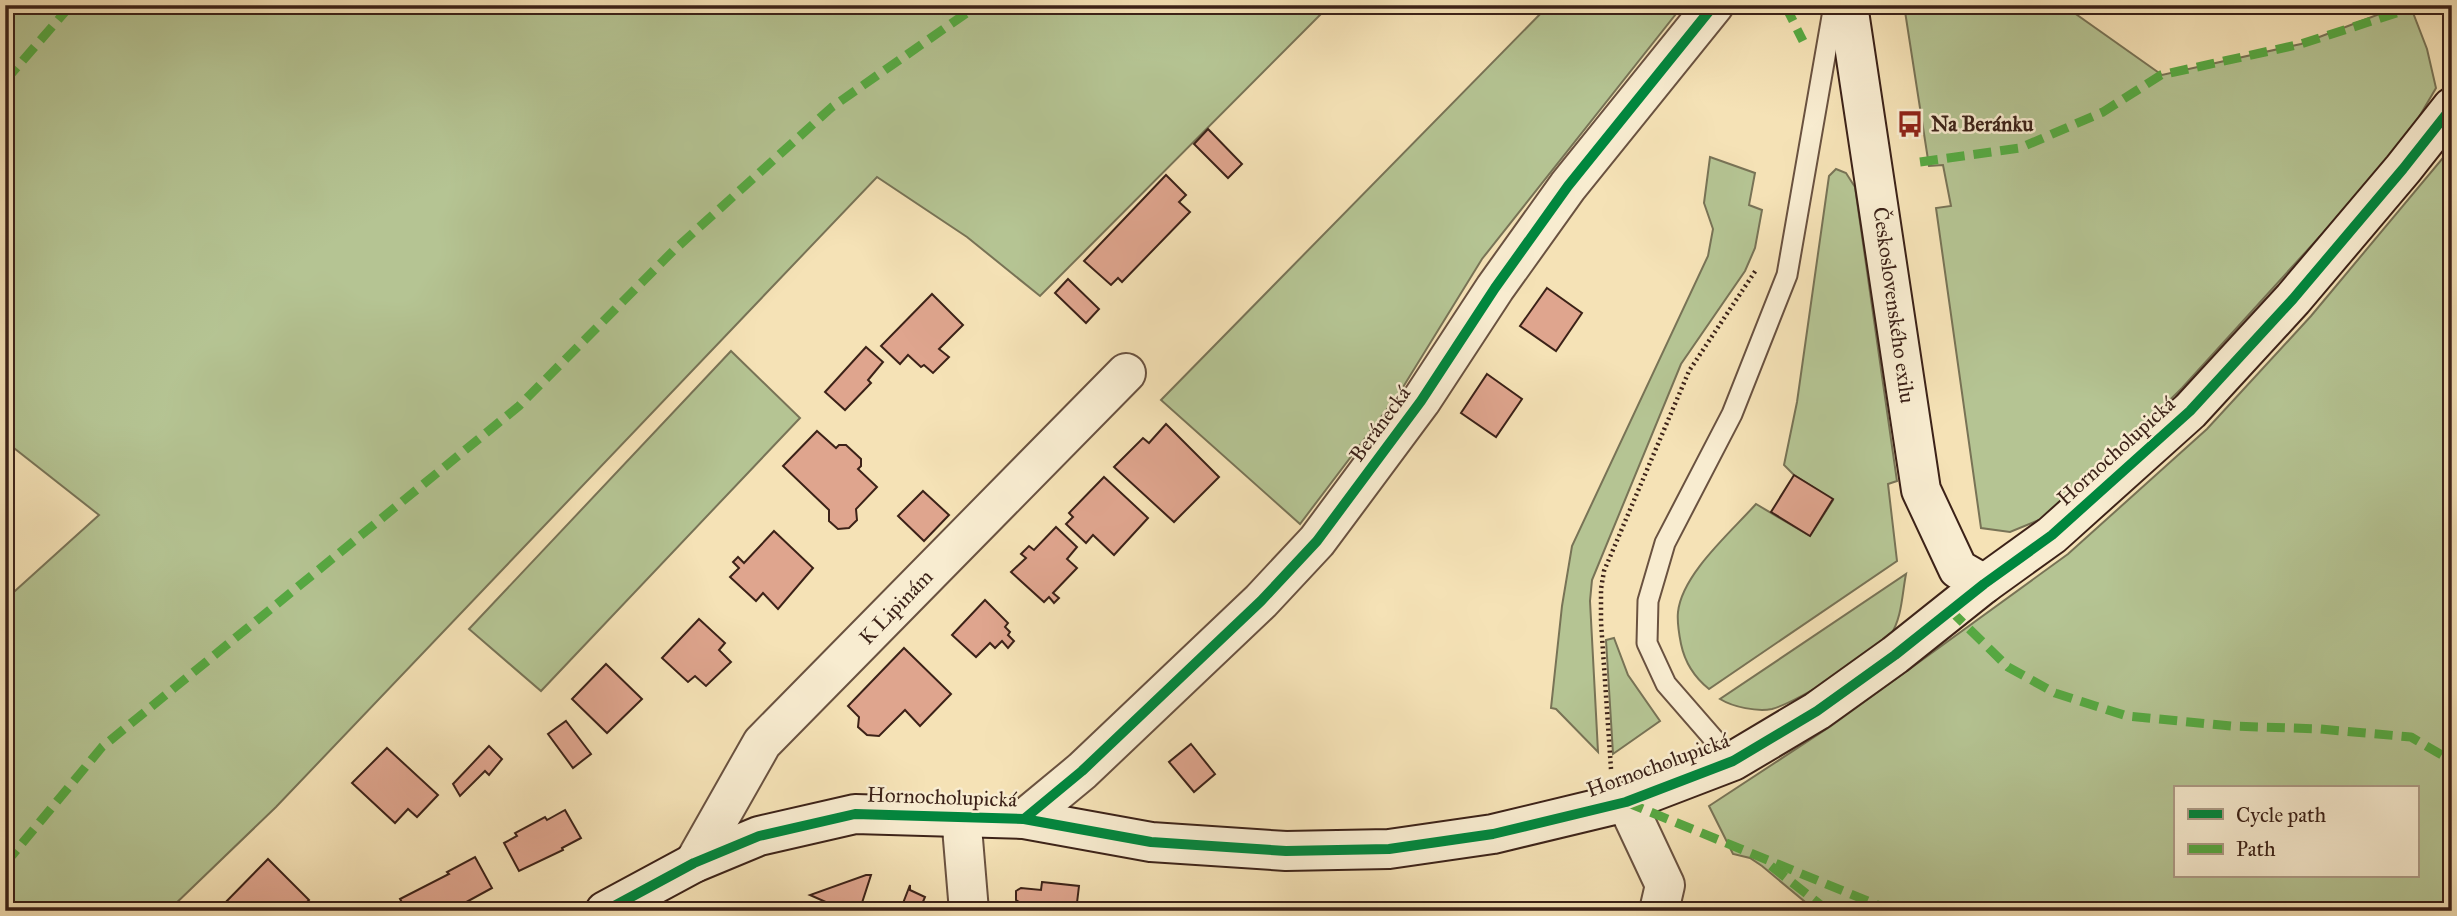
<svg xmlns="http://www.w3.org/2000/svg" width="2457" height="916" font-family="'IM FELL Great Primer',serif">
<rect width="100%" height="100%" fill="#f5e2b6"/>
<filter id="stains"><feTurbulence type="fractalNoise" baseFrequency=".00286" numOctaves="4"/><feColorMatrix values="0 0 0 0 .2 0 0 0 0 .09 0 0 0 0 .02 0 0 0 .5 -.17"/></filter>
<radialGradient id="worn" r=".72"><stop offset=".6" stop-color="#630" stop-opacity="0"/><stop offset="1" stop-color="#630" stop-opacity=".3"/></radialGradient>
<g fill="#b5c493" stroke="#787356" stroke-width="2" fill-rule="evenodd">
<path d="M5 5H1330L1040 296 967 237 877 177 276 807 168 911H5V600L99 515 5 441Z"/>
<path d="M1549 5H1683L1482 259 1400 392 1300 524 1161 400Z"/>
<path d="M1904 5H2063L2162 75 2301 44 2403 5H2410L2427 49 2436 88 2402 146 2182 388 2056 513 2010 532 1981 528 1936 208 1951 206 1943 165 1929 166Z"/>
<path d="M2452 147V911H1816L1762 866 1750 858 1733 854 1709 806 1831 726 2068 554 2207 429 2311 316ZM2175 788H2417V876H2175Z"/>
<path d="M1710 157 1755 173 1749 205 1762 210 1755 248 1745 271 1681 364 1592 580 1590 601 1598 752 1556 709 1551 708 1562 606 1572 546 1708 256 1713 229 1704 203Z"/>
<path d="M1836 169 1846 173 1855 187 1897 481 1888 484 1897 561 1709 689C1694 677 1685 663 1681 644 1679 634 1677 622 1678 612 1682 574 1731 532 1756 504L1810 536 1833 500 1794 475 1784 465 1797 402 1829 176Z"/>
<path d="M731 351 800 418 541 691 469 629Z"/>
<path d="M1906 574C1902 594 1902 619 1890 636 1877 654 1794 703 1772 709 1757 712 1733 707 1720 699Z"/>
<path d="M1614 638 1628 675 1660 721 1613 754 1606 640Z"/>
</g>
<g fill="#dfa58e" stroke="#3c2218" stroke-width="2">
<path d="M1208 129 1242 164 1228 178 1194 144Z"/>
<path d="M1166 175 1186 195 1179 202 1190 212 1122 282 1118 278 1111 285 1084 261Z"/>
<path d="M1068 279 1099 309 1086 323 1055 293Z"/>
<path d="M1547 288 1582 313 1556 351 1520 326Z"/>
<path d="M932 294 963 325 939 349 949 357 933 373 924 365 921 367 908 355 900 364 881 346Z"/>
<path d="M866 347 883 362 868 380 871 383 845 410 825 392Z"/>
<path d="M1487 374 1522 399 1496 437 1461 413Z"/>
<path d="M1166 424 1219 477 1174 522 1114 467 1143 438 1149 443Z"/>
<path d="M817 431 836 448 839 445H846L861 459V466L858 469 877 487 856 509 857 520 849 528 838 529 829 521V510L783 466Z"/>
<path d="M1794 475 1833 499 1810 536 1771 512Z"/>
<path d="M1104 477 1148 518 1114 555 1093 535 1086 543 1066 524 1073 517 1069 513Z"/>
<path d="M923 491 949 515 924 541 898 516Z"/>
<path d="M1056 527 1077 547 1067 559 1077 568 1053 593 1059 598 1054 603 1049 597 1044 602 1011 572 1026 558 1021 554 1029 546 1034 550Z"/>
<path d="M774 531 813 568 778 609 763 593 756 601 730 577 739 568 733 562 738 557 744 563Z"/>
<path d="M985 600 1008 623 1005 627 1010 632 1008 635 1014 641 1008 648 1002 641 995 648 990 643 976 657 952 635Z"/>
<path d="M699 619 725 643 719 650 731 662 706 686 695 676 688 682 662 658Z"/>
<path d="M904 648 951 694 920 726 905 710 879 736 867 735 858 727 859 717 848 706Z"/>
<path d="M606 664 642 699 607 733 572 699Z"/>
<path d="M566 721 591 754 573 768 548 734Z"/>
<path d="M1191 744 1215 774 1194 792 1169 762Z"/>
<path d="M489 746 502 759 489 775 485 771 460 796 453 784Z"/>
<path d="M387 748 438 795 417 817 408 809 395 823 352 783Z"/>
<path d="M565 810 581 838 562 848 563 850 519 871 504 843 517 836 515 833 545 817 547 820Z"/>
<path d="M475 857 492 888 450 911H407L400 899 449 874 447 872Z"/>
<path d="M268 859 309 900 298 911H217Z"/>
<path d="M866 875H871L861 906 875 911H823L826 902 810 895Z"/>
<path d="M1042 882 1079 886 1076 911H1021L1022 904 1016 900V891L1021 888 1041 890Z"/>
<path d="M910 885V890L925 897 922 904 936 911H900Z"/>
<path d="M1441 904V911H1373V908Z"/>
<path d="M1284 905H1335L1336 911H1284Z"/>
</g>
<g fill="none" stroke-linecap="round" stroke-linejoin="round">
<defs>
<path id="lane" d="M1733 761 1666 684 1647 643 1648 601 1665 543 1732 414 1787 275 1834 5"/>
<g id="street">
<path d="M1626 802 1665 885 1659 911"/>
<path d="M961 815 969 911"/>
<path d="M1024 819 1082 771 1261 601 1317 541 1421 401 1495 288 1568 186 1714 5"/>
<path d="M694 863 762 743 1126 373"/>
</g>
<g id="secondary">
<path d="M1848 5 1921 490 1958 569 1984 584"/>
<path d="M605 911 694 863 759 836 855 814 1024 819 1151 842 1286 851 1389 849 1493 834 1626 802 1733 761 1817 711 1895 655 1984 584 2052 535 2190 411 2293 299 2403 169 2452 107"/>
</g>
</defs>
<use href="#lane" stroke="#6a5240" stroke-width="23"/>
<use href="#street" stroke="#6a5240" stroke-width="42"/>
<use href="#secondary" stroke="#3c2218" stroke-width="42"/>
<path stroke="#3c2218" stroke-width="4.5" stroke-dasharray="2 3.5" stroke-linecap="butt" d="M1611 769 1601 622V589L1604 571 1689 371 1756 270"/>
<use href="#lane" stroke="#f8ecd0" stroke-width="19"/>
<use href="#street" stroke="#f8ecd0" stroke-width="38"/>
<use href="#secondary" stroke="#f8ecd0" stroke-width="38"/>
<g stroke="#55aa42" stroke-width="9" stroke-dasharray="18 9" stroke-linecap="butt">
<path d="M1785 5 1803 41"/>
<path d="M5 81 71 5"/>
<path d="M1920 162 2020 148 2103 112 2161 75 2301 44 2421 5"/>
<path d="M1950 610 2008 667 2055 693 2127 716 2231 726 2320 729 2411 737 2452 761"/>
<path d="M1626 802 1880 906 1950 911"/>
<path d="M5 864 102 747 519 406 673 251 832 107 978 5"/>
<path d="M1771 866 1822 906 1824 911"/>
</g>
<defs>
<g id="cycleway">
<path d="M1024 819 1082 771 1261 601 1317 541 1421 401 1495 288 1568 186 1714 5"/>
<path d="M605 911 694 863 759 836 855 814 1024 819 1151 842 1286 851 1389 849 1493 834 1626 802 1733 761 1817 711 1895 655 1984 584 2052 535 2190 411 2293 299 2403 169 2452 107"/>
</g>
</defs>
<use href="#cycleway" stroke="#f8ecd0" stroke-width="15"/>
<use href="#cycleway" stroke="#00873e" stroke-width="10"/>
</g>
<defs>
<symbol id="bus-bare" viewBox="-9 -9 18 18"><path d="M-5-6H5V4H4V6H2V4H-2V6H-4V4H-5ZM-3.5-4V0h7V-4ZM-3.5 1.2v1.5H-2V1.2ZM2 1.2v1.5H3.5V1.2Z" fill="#8f2418" stroke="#f8ecd0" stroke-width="2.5" paint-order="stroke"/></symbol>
</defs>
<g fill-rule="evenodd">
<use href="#bus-bare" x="1891" y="105" width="38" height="38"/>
</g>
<g text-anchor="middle" stroke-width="5" stroke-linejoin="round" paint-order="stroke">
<g font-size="21" font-weight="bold" fill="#3c2218" stroke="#f8ecd0" text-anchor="start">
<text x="1931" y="131">Na Beránku</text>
</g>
<g font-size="21" fill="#3c2218" stroke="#f8ecd0">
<text transform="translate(1894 305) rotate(82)" y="7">Československého exilu</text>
<text transform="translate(1380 424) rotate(-54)" y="7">Beránecká</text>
<text transform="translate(2116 451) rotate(-42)" y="7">Hornocholupická</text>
<text transform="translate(896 607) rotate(-46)" y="7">K Lipinám</text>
<text transform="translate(1658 765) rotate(-20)" y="7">Hornocholupická</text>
<text transform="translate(942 797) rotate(2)" y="7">Hornocholupická</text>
</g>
</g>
<rect width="2457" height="916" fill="none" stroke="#f5e2b6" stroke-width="28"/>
<rect x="7" y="7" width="2443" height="902" fill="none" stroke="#3c2218" stroke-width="3.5"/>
<rect x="14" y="14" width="2429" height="888" fill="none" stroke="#3c2218" stroke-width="2"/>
<rect x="2174" y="786" width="245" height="91" fill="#f8ecd0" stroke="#ad9b86" stroke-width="2"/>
<rect x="2188" y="809" width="35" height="10" fill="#00873e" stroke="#ad9b86" stroke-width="2"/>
<text x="2236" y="822" font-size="21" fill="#3c2218">Cycle path</text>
<rect x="2188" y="844" width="35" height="10" fill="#55aa42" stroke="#ad9b86" stroke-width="2"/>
<text x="2236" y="856" font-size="21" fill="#3c2218">Path</text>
<rect width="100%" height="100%" filter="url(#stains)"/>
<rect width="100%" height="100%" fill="url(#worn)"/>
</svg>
